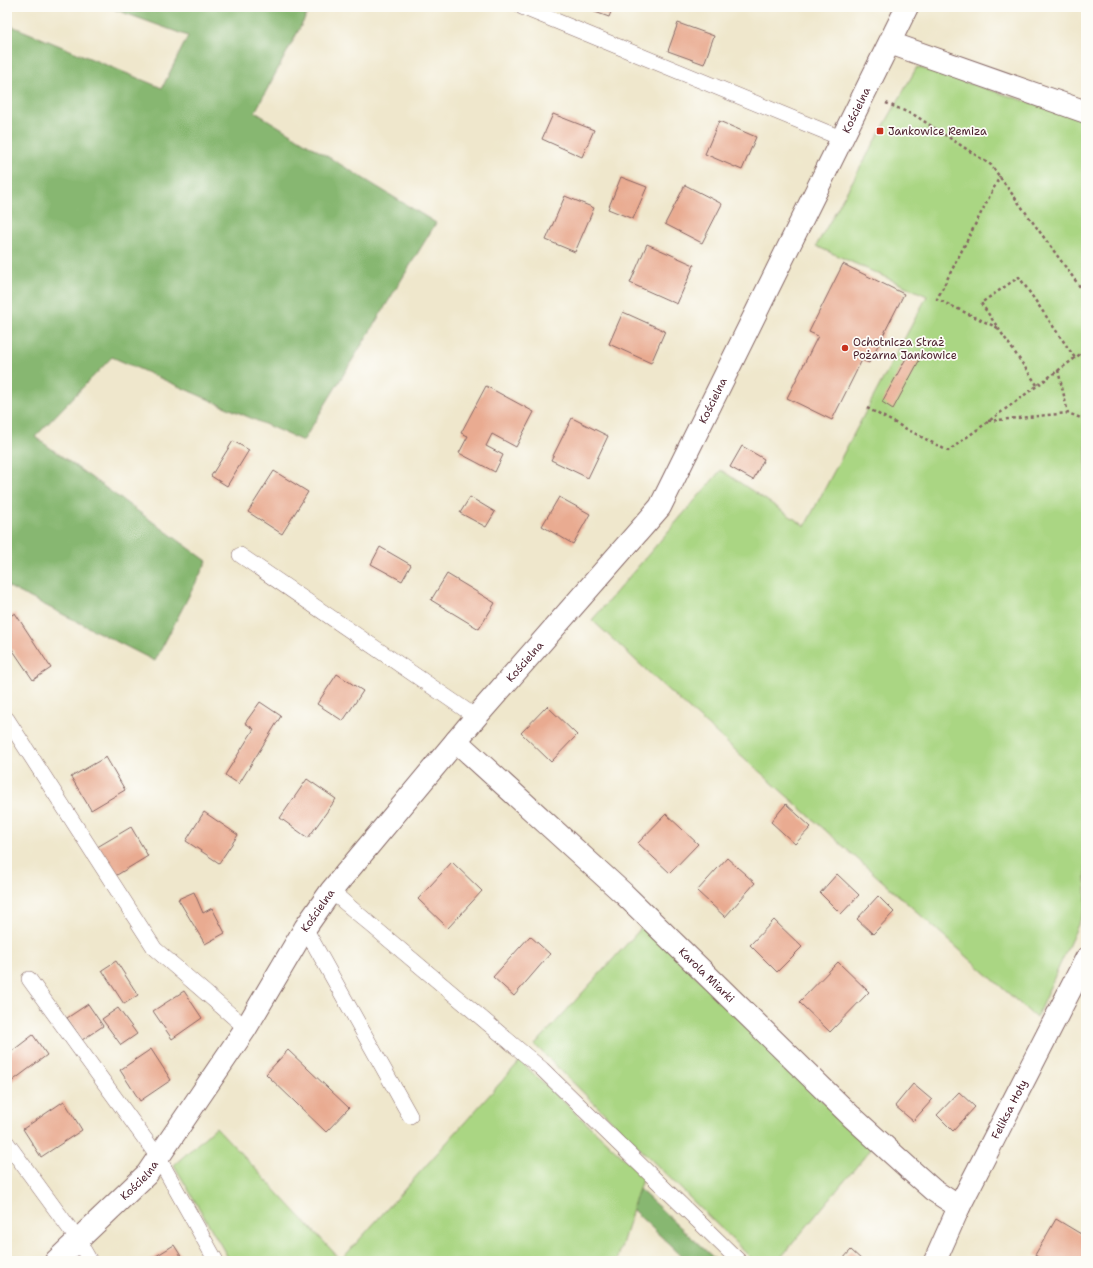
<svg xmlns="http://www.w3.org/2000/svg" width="1093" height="1268" font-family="'Shantell Sans',sans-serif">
<rect width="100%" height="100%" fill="#fdfcf7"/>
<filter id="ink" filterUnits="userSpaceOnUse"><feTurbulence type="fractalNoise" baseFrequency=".025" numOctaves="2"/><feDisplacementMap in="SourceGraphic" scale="8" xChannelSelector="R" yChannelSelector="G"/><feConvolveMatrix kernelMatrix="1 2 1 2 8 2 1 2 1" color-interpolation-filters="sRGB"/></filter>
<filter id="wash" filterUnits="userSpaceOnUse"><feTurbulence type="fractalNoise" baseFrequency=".012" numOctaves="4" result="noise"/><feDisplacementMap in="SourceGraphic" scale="16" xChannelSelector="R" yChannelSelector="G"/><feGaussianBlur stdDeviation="0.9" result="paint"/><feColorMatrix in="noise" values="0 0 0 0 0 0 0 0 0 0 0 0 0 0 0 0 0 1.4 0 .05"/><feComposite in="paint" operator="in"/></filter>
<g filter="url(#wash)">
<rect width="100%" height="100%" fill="#efe7cc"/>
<g fill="#aad683" stroke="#7a7a57">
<path d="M917 67 1086 120V907L1036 1018 669 691 592 620 721 470 805 526 927 296 816 246Z"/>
<path d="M644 925 871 1149 778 1261H754L535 1045Z"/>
<path d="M520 1061 643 1176 617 1261H230L174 1165 216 1127 341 1260Z"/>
</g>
<g fill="#87b771" stroke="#686b4e">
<path d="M108 7H311L255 112 436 223 303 441 112 357 35 437 207 561 155 661 7 586V24L162 88 188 36Z"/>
<path d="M639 1189 717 1261H687L632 1209Z"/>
</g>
<g id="blocks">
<g fill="#e9ab91">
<path d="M581 7H613L609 17Z"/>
<path d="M678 23 714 36 704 64 668 51Z"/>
<path d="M553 114 594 130 582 157 542 139Z"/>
<path d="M719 121 756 137 742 170 705 154Z"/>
<path d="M621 177 647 187 633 219 608 209Z"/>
<path d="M685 185 722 204 702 243 665 224Z"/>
<path d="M565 196 594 208 575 252 546 240Z"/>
<path d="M647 244 694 265 677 304 630 283Z"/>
<path d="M843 264 904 294 869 363 862 360 832 420 787 398 818 336 809 332Z"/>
<path d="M623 312 665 331 651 363 609 344Z"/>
<path d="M909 353 920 359 893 409 882 402Z"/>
<path d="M486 386 534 412 516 447 492 434 486 446 503 455 495 472 459 453 468 436 461 433Z"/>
<path d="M572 418 608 436 588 478 551 460Z"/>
<path d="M233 441 249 450 227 486 211 476Z"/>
<path d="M742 446 764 459 753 480 730 467Z"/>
<path d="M274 471 308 492 282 534 248 512Z"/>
<path d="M470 497 495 512 486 527 460 513Z"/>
<path d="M559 497 590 514 573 544 542 526Z"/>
<path d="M380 547 411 565 402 581 371 564Z"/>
<path d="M447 574 495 603 479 629 431 600Z"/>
<path d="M15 613 51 668 33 680 12 649 7 652V618Z"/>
<path d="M337 674 363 691 343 721 317 704Z"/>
<path d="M260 702 281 716 239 784 225 775 254 729 245 723Z"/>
<path d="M547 706 577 735 551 762 521 733Z"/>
<path d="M106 757 125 790 91 810 71 777Z"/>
<path d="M307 779 336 799 308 838 280 818Z"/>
<path d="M786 804 811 827 795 844 771 822Z"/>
<path d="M204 812 238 835 219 863 186 841Z"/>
<path d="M666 814 698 844 670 873 638 843Z"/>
<path d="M131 827 148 856 112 878 94 849Z"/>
<path d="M727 858 755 883 725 917 697 891Z"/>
<path d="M452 862 482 891 448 928 418 899Z"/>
<path d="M837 874 859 895 841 914 820 893Z"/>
<path d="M194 892 203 913 212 908 225 933 205 944 178 899Z"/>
<path d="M878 896 894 912 873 934 857 919Z"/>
<path d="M774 920 802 947 777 972 750 945Z"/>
<path d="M530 936 550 954 514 996 493 977Z"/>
<path d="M116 961 138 995 124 1004 102 970Z"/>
<path d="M838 962 869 992 830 1032 799 1002Z"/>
<path d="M184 991 202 1018 172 1039 153 1011Z"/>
<path d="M88 1004 103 1026 82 1040 67 1018Z"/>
<path d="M118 1008 137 1034 121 1045 102 1019Z"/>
<path d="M33 1035 47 1055 7 1085V1055Z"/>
<path d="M151 1049 171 1080 140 1101 120 1070Z"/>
<path d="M288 1050 349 1108 326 1132 266 1074Z"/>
<path d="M913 1084 932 1100 913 1121 895 1106Z"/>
<path d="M959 1092 975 1107 953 1131 937 1115Z"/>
<path d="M64 1101 82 1130 41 1157 23 1129Z"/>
<path d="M1056 1219 1086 1237V1258L1084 1261H1044L1035 1255Z"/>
<path d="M174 1245 184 1261H148Z"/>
<path d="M851 1250 863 1261H841Z"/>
</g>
</g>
</g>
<g filter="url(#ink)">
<use href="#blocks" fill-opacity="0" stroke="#846563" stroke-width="1"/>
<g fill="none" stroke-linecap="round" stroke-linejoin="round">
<defs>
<g id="lane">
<path d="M522 7 843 139"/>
<path d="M240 555 476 717"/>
<path d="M7 719 155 949 246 1028"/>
<path d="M331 891 542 1069 739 1261"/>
<path d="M305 928 410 1116"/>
<path d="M29 979 158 1157 216 1261"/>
<path d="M7 1143 78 1240 90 1261"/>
</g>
<g id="street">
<path d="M890 43 1086 112"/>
<path id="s1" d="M456 741 624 894 851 1116 915 1174 933 1190 959 1207"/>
<path id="s2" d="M56 1261 147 1174 246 1028 305 928 331 891 476 717 660 507 907 7"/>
<path id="s3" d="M935 1261 959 1207 1086 959"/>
</g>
</defs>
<use href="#lane" stroke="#846563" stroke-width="16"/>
<use href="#street" stroke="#846563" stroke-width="24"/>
<g stroke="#846563" stroke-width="2.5" stroke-dasharray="3 3" stroke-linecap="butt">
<path d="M886 103 916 116 991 165 1086 295"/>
<path d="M998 328 937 299 1000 176"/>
<path d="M1058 370 1068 413"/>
<path d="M1037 385 981 303 1019 277 1075 358"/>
<path d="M867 408 948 451 1086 350"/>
<path d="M988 421 1068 413 1086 420"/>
</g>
<use href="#lane" stroke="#fff" stroke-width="15"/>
<use href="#street" stroke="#fff" stroke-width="22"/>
</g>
</g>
<g fill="#c8321e" stroke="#fdfcf7" stroke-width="1.5">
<rect x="876" y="127" width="8" height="8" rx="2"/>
<circle cx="845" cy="348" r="4"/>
</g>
<g text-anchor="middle" stroke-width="3.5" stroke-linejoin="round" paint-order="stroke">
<g font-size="11" fill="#4a1f2b" stroke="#fdfcf7">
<text dy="4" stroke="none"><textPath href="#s2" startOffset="1412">Kościelna</textPath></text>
<text dy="4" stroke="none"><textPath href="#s2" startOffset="1088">Kościelna</textPath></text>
<text dy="4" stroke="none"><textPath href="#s2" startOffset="764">Kościelna</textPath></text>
<text dy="4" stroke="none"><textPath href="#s2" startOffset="440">Kościelna</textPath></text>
<text dy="4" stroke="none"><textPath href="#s1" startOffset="343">Karola Miarki</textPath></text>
<text dy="4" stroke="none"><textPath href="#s3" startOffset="169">Feliksa Hoły</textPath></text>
<text dy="4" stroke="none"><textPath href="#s2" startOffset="116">Kościelna</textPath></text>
</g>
<g font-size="11" fill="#4a1f2b" stroke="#fdfcf7" text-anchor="start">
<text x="888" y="135">Jankowice Remiza</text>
<text x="853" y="346">Ochotnicza Straż<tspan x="853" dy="13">Pożarna Jankowice</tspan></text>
</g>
</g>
<rect width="1093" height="1268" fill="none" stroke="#fdfcf7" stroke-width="24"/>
</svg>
